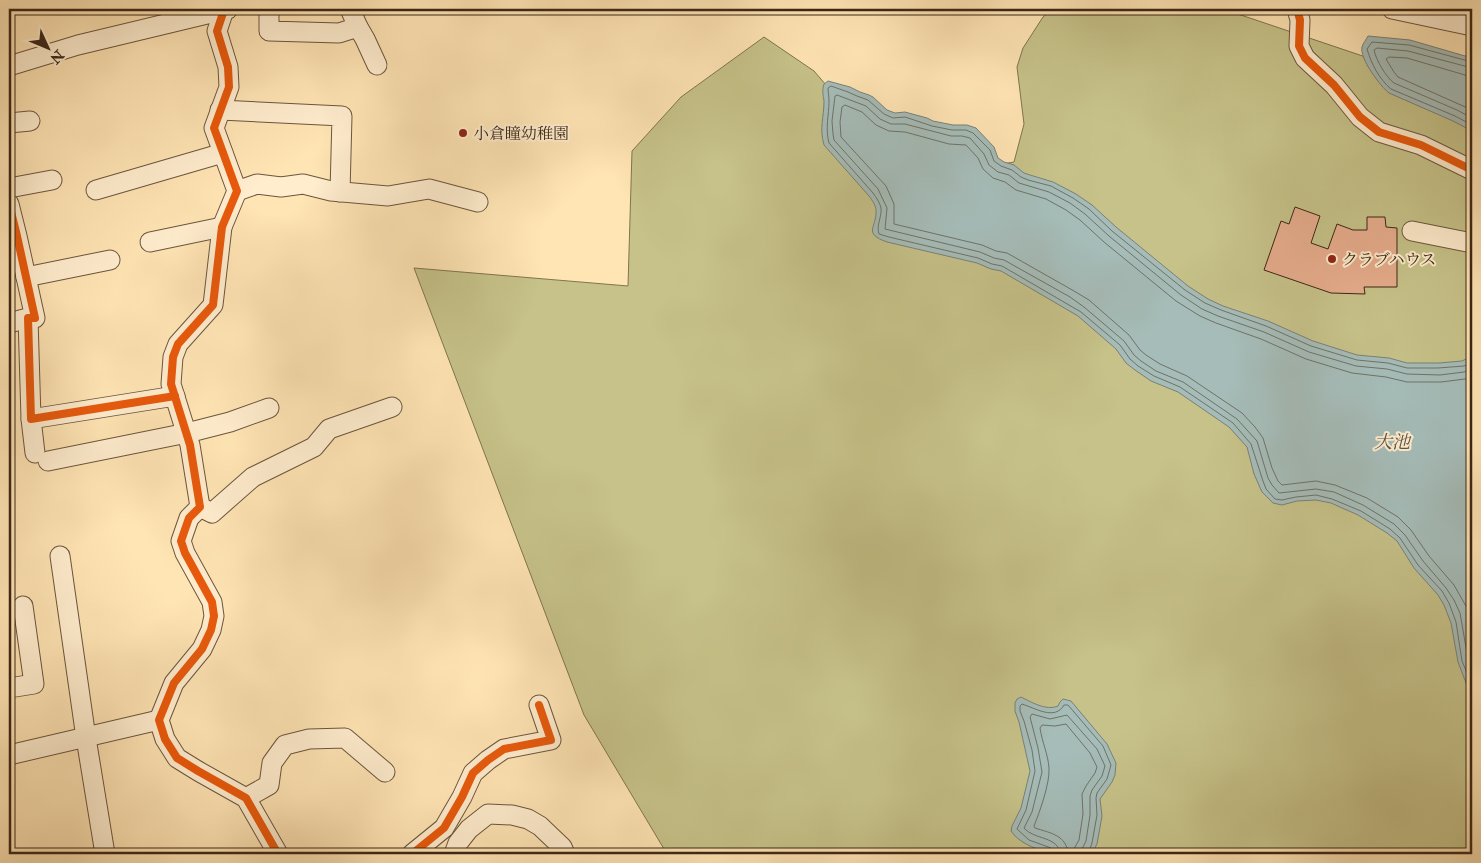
<svg xmlns="http://www.w3.org/2000/svg" width="1481" height="863" font-family="'IM FELL Double Pica','Noto Serif JP',serif">
<rect width="100%" height="100%" fill="#ffe4b4"/>
<filter id="stains"><feTurbulence type="fractalNoise" baseFrequency=".004" numOctaves="4"/><feColorMatrix values="0 0 0 0 .2 0 0 0 0 .09 0 0 0 0 .02 0 0 0 .5 -.17"/></filter>
<radialGradient id="worn" r=".72"><stop offset=".6" stop-color="#630" stop-opacity="0"/><stop offset="1" stop-color="#630" stop-opacity=".3"/></radialGradient>
<path fill="#c6c289" stroke="#807450" d="M1052 9H1213L1226 10 1425 77 1472 106V854H667L584 715 414 268 628 286 632 151 681 97 764 37 814 71 869 135 991 166 1014 162 1024 124 1017 67 1023 48 1043 17Z"/>
<g fill="#a5bcb8" stroke="#7b8077">
<path d="M1368 36 1410 40 1472 58V131L1453 121 1389 93C1381 87 1359 58 1362 47 1363 43 1366 40 1368 36Z"/>
<path d="M828 81 850 87 860 92 869 95 873 97 887 110 895 113 905 112 927 118 933 121 953 125H967L976 128 994 147 998 158 1004 162 1014 165 1024 173 1030 175 1053 182 1076 194 1092 205 1116 227 1188 286 1208 299 1223 306 1268 321 1313 341 1357 355 1389 358 1407 363H1439L1462 361 1472 356V693L1468 688 1458 662 1451 623 1444 605 1438 595 1414 568 1397 541 1387 533 1358 515 1331 503 1316 500 1297 501 1282 505 1273 503 1262 492 1254 474 1247 447 1229 427 1178 392 1151 381 1135 370 1126 363 1116 349 1078 316 1001 271 991 269 977 263 887 242C862 233 877 228 876 210 876 206 872 200 869 196L824 145C819 127 824 118 824 101 823 95 822 90 824 84Z"/>
<path d="M1021 697C1031 702 1046 711 1058 706L1060 702 1063 699 1071 701 1107 744 1116 763 1115 775 1112 782 1100 799 1102 816 1097 844 1092 853C1069 859 1025 852 1011 831L1012 826 1021 808 1030 771 1019 722 1015 711V703L1017 699Z"/>
</g>
<g fill="none" stroke-linecap="round" stroke-linejoin="round">
<g stroke="#707267" stroke-width="1">
<path d="M1472 62 1409 45 1372 42 1367 49C1371 63 1379 79 1391 89L1455 116 1472 125"/>
<path d="M1472 68 1408 51 1377 48 1374 50C1376 60 1386 77 1394 83L1457 110 1472 118"/>
<path d="M1472 76 1465 75 1407 58 1389 57 1386 59 1394 72 1398 77 1472 110"/>
<path d="M1472 362 1464 366 1438 368H1407L1388 363 1357 360 1311 346 1266 326 1221 310 1205 303 1185 290 1112 231 1089 209 1073 198 1051 186 1028 180 1021 177 1012 170 1001 166 994 161 990 150 973 133 966 130H952L932 126 905 117 893 118 884 114 868 100 857 96 848 92 831 86 828 88C828 92 829 96 829 101 829 115 825 128 829 143L873 193C876 197 880 203 881 208 882 217 876 225 879 234L889 237 978 258 992 264 1002 266 1081 312 1120 345 1130 359 1138 366 1154 376 1180 387 1233 423 1251 444 1263 481 1266 489 1275 499 1282 500 1296 497 1316 495 1332 499 1361 511 1390 529 1400 538 1418 565 1442 591 1449 603 1456 622 1462 661 1472 685"/>
<path d="M1472 369 1464 372 1440 375 1407 374 1387 369 1356 366 1309 352 1264 332 1218 316 1202 309 1181 295 1109 236 1085 214 1070 203 1049 192 1019 183 1009 175 998 172 989 165 984 154 970 138 962 136H951L905 124H891L880 119 866 106 837 95 835 96 832 121 833 134 834 140 878 189 887 208 885 229 980 252 994 258 1004 260 1070 297 1084 307 1124 341 1134 355 1141 361 1156 371 1183 382 1237 419 1257 441 1268 478 1272 485 1279 493 1316 489 1334 492 1363 505 1394 524 1405 535 1423 561 1446 588 1454 600 1460 613 1468 659 1472 669"/>
<path d="M1472 377 1465 379 1441 382H1407L1386 377 1352 373 1306 359 1261 339 1216 323 1200 316 1176 301 1104 242 1080 220 1066 210 1046 199 1016 190 1005 182 993 178 983 169 978 158 966 145 949 144 905 132 889 131 876 125 862 112 845 105 842 107 840 122 841 137 886 186 894 204V224L982 245 996 251 1007 253 1074 291 1089 300 1129 335 1140 350 1146 355 1160 364 1187 376 1242 413 1255 427 1263 438 1272 468 1278 481 1282 485 1316 481 1335 485 1367 498 1398 517 1411 530 1429 556 1454 585 1467 608 1472 633"/>
<path d="M1054 854 1051 848 1029 840 1017 829 1026 810 1035 771 1032 750 1024 721 1020 711V706L1022 704C1035 708 1055 721 1064 705H1068L1103 746 1111 765 1107 779 1097 793 1096 798 1097 815 1092 843 1088 854"/>
<path d="M1060 854C1059 836 1034 840 1024 828L1032 812 1042 772 1038 748 1030 717 1032 714 1050 719 1067 715 1097 749 1105 766 1102 776 1092 790 1090 796V815L1086 841 1082 849 1081 854"/>
<path d="M1068 854C1067 835 1050 833 1035 828L1034 826C1040 811 1050 783 1049 768 1048 754 1042 742 1040 728L1042 725 1055 726 1066 724 1090 753 1097 767 1095 773 1086 786 1082 794 1083 814 1079 840 1075 847 1074 854"/>
</g>
</g>
<path fill="#e6ac8c" stroke="#3b2716" d="M1295 207 1320 216 1311 243 1328 249 1337 224 1353 230H1367V217H1385L1386 227 1397 228V287H1364L1365 294 1331 293 1264 270 1281 221 1289 224Z"/>
<g fill="none" stroke-linecap="round" stroke-linejoin="round">
<defs>
<g id="minor">
<path d="M269 9V31L339 33 358 27 350 9"/>
<path d="M1297 9 1300 20 1299 46 1305 58 1334 85 1360 117 1379 132 1421 145 1472 170"/>
<path d="M1392 9 1472 26"/>
<path d="M224 10 217 31 228 67 229 87 214 128 237 191 222 227 213 305 178 344 173 357 171 384 190 445 200 507 189 518 181 541 185 553 212 602 214 616 211 630 202 649 174 683 159 720 165 739 177 758 198 771 246 798 278 854"/>
<path d="M358 27 365 39 377 65"/>
<path d="M9 66 78 45 228 9"/>
<path d="M220 110 342 116 340 192"/>
<path d="M9 123 30 121"/>
<path d="M9 188 52 180"/>
<path d="M96 190 223 153"/>
<path d="M237 191 257 184 281 187 303 184 331 191 388 196 429 189 478 202"/>
<path d="M9 204 17 236 35 318H28L31 419 175 396"/>
<path d="M1412 231 1472 243"/>
<path d="M150 242 222 227"/>
<path d="M26 277 110 260"/>
<path d="M9 323 28 318"/>
<path d="M31 419 35 453"/>
<path d="M48 461 187 433 230 422 269 408"/>
<path d="M200 507 212 513 253 477 314 447 329 429 392 407"/>
<path d="M60 556 86 738 105 854"/>
<path d="M9 688 34 684 23 606"/>
<path d="M9 755 159 720"/>
<path d="M246 798 269 785 272 763 285 745 309 739 345 738 385 772"/>
<path d="M412 854 444 828 462 797 473 773 488 760 504 749 551 740 539 705"/>
<path d="M454 854 458 843 469 829 488 814 512 815 528 819 540 826 562 847 565 854"/>
</g>
</defs>
<use href="#minor" stroke="#6c563e" stroke-width="21"/>
<use href="#minor" stroke="#ffedce" stroke-width="19"/>
<defs>
<g id="cycleway">
<path d="M1297 9 1300 20 1299 46 1305 58 1334 85 1360 117 1379 132 1421 145 1472 170"/>
<path d="M224 10 217 31 228 67 229 87 214 128 237 191 222 227 213 305 178 344 173 357 171 384 190 445 200 507 189 518 181 541 185 553 212 602 214 616 211 630 202 649 174 683 159 720 165 739 177 758 198 771 246 798 278 854"/>
<path d="M9 204 17 236 35 318H28L31 419 175 396"/>
<path d="M412 854 444 828 462 797 473 773 488 760 504 749 551 740 539 705"/>
</g>
</defs>
<use href="#cycleway" stroke="#ffedce" stroke-width="11"/>
<use href="#cycleway" stroke="#e8590c" stroke-width="8"/>
</g>
<g fill="#8f2418" stroke="#ffedce" stroke-width="2">
<circle cx="463" cy="133" r="5"/>
<circle cx="1332" cy="259" r="5"/>
</g>
<g text-anchor="middle" stroke-width="4" stroke-linejoin="round" paint-order="stroke">
<g font-size="16" fill="#3b2716" stroke="#ffedce" text-anchor="start">
<text x="473" y="139">小倉瞳幼稚園</text>
<text x="1342" y="265">クラブハウス</text>
</g>
<g font-size="18" font-style="italic" fill="#5b5447" stroke="#ffedce">
<text x="1392" y="448">大池</text>
</g>
</g>
<rect width="1481" height="863" fill="none" stroke="#ffe4b4" stroke-width="30"/>
<rect x="10" y="10" width="1461" height="843" fill="none" stroke="#3b2716" stroke-width="2.5"/>
<rect x="15" y="15" width="1451" height="833" fill="none" stroke="#3b2716"/>
<g transform="translate(48 48) rotate(134)" stroke="#ffedce" stroke-width="4" paint-order="stroke">
<path d="M0-4L9 19L0 12L-9 19Z" fill="#3b2716"/>
<text y="-8" font-size="14" font-weight="bold" text-anchor="middle" fill="#3b2716">N</text>
</g>
<rect width="100%" height="100%" filter="url(#stains)"/>
<rect width="100%" height="100%" fill="url(#worn)"/>
</svg>
